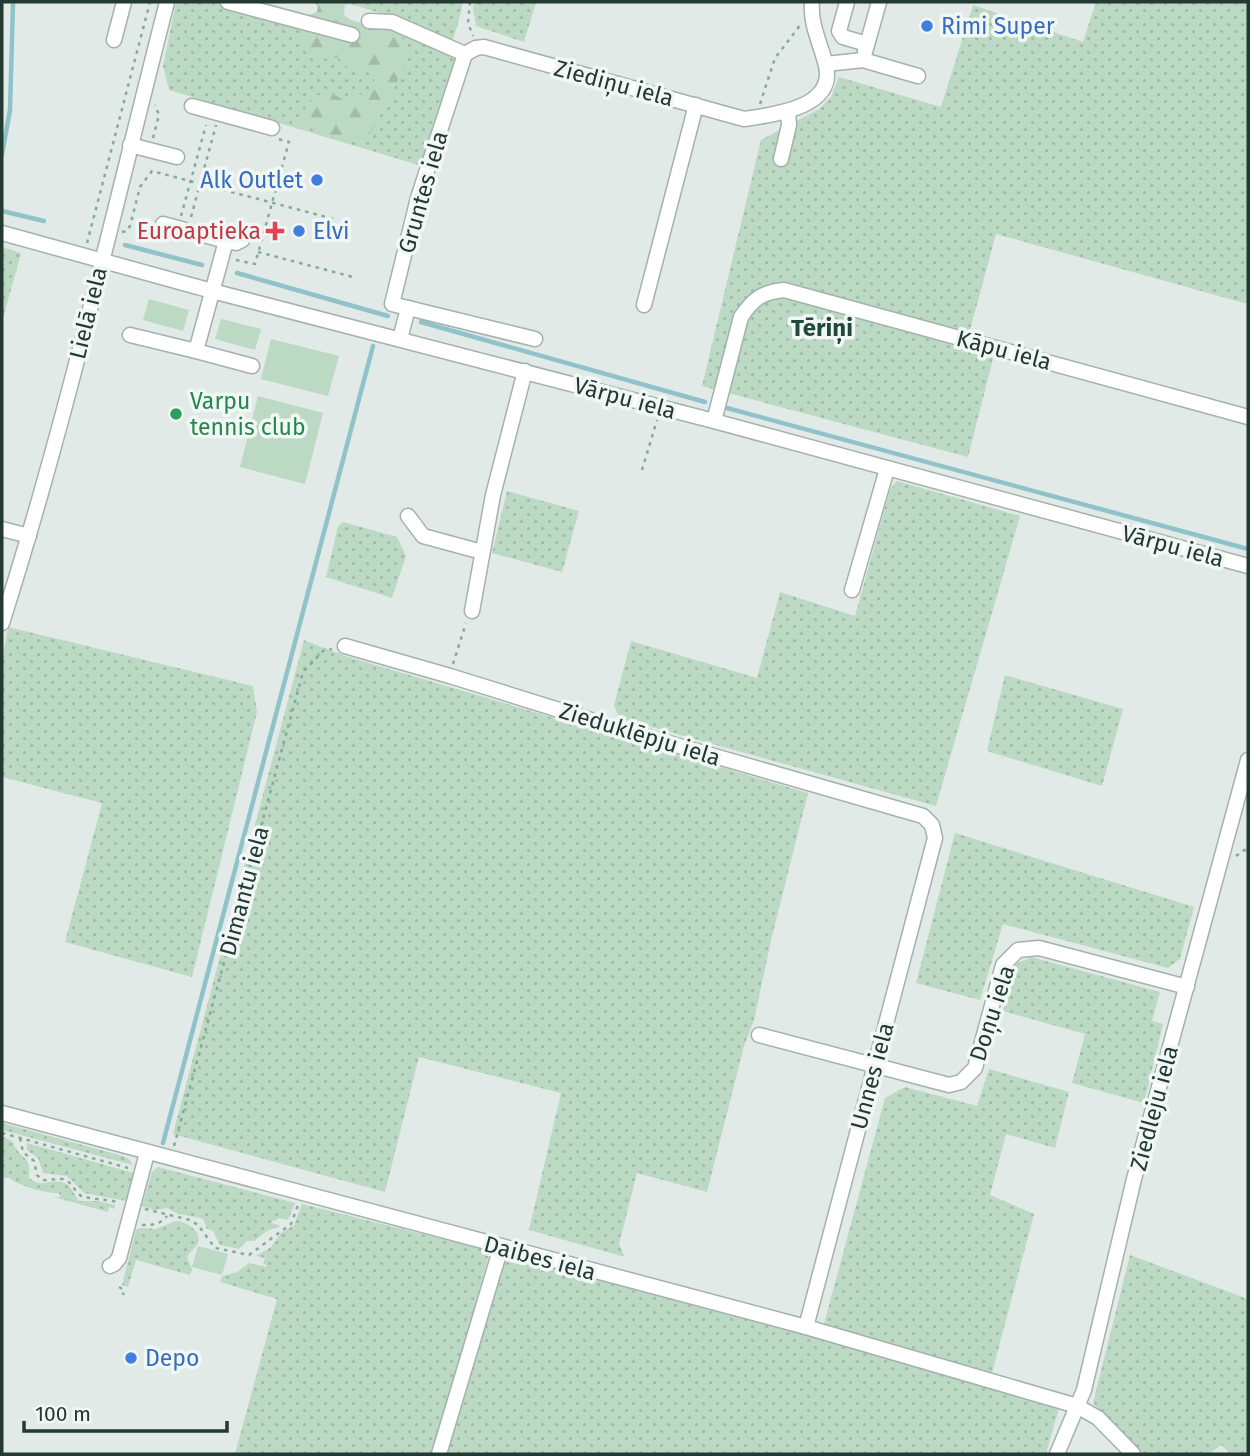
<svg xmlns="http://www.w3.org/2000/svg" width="1250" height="1456" font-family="'Fira Sans',sans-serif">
<defs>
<pattern id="grass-dots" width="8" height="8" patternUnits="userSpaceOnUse" patternTransform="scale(1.75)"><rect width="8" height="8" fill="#bcd9c3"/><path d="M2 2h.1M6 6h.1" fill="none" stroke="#a1bba8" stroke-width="1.8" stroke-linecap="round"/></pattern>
<pattern id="forest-firs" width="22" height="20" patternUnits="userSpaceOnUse" patternTransform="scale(1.75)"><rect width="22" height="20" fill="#bcd9c3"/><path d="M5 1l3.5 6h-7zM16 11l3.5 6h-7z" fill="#a1bba8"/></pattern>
</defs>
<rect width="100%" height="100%" fill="#e1eae6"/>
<g fill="url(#grass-dots)">
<path d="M176 2H213L295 23 368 26 401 33 452 56 455 62 422 166 169 90 163 66Z"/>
<path d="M342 2H463L458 24 452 42 402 20 351 4 345 5Z"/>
<path d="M474 2H536L524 42 476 26 473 7Z"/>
<path d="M1096 2H1248V304L996 234 970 330 993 359 968 457 702 386 761 140 819 109 831 97 839 77 941 107 973 5 1083 42Z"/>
<path d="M2 247 21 253 2 322Z"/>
<path d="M897 481 1020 516 936 806 619 718 614 705 631 641 757 678 780 592 855 616 890 490Z"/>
<path d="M507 491 579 511 562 572 492 553Z"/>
<path d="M343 522 397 537 406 556 392 598 326 577 338 526Z"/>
<path d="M8 627 253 686 257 712 192 977 65 942 102 803 2 777V662Z"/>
<path d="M304 640 345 656 808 793 772 936 754 1020 744 1046 707 1192 637 1173 619 1244 625 1257 529 1230 561 1093 419 1057 385 1192 173 1134Z"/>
<path d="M1005 675 1123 709 1102 786 987 751Z"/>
<path d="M955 833 1194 907 1180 959 1168 968 1003 924 980 1000 916 983Z"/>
<path d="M1031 957 1160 992 1152 1021 1163 1024 1144 1103 1072 1083 1085 1034 1003 1011 1014 965Z"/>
<path d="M989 1069 1069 1092 1055 1148 1006 1134 990 1195 1034 1214 992 1373 824 1324 885 1098 905 1087 977 1106Z"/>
<path d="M2 1123 123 1156 129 1159 133 1165 2 1130Z"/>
<path d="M2 1136 13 1142C17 1155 28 1157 29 1166 30 1170 29 1174 29 1178 42 1189 51 1178 64 1183 71 1185 74 1195 79 1201H98L115 1205 114 1209 109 1207 108 1212 54 1197H61L59 1193C48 1194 18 1186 10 1178H2Z"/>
<path d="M27 1143 134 1173 126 1201 84 1193 67 1176 43 1173 38 1158 27 1150Z"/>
<path d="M158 1167 295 1203 288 1220 278 1218 276 1221 273 1220 272 1223 281 1226 267 1231 254 1241H247L239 1249 220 1245 213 1231 206 1228 204 1220 201 1218 179 1214 167 1208 155 1210 142 1206 152 1172Z"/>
<path d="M302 1204 490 1251 434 1454H235L277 1299 220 1282 222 1276 237 1272 249 1263 266 1267 267 1265 263 1264 265 1258 256 1256 271 1247 281 1233 294 1225Z"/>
<path d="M176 1221C185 1221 202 1231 198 1243 196 1248 189 1252 187 1257L192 1269 190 1275 136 1260 128 1287 122 1285 136 1230 141 1228 156 1229Z"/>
<path d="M506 1255 817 1338 1059 1408 1046 1454H446Z"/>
<path d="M1130 1255 1248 1299V1454H1231L1221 1445 1209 1454H1144L1093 1403Z"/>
</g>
<path fill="url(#forest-firs)" d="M305 2H342L345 5 344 15C358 27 369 21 385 26 393 29 403 36 406 44 413 62 377 120 367 139 355 136 354 139 344 139 330 139 312 129 300 122L307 105 318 95 333 94 347 102 356 93 368 97 375 78C364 65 347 75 339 58 329 57 320 61 312 57L302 39 309 15 317 12 318 6 314 2Z"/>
<g fill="#bcd9c3">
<path d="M149 299 189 310 183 331 143 320Z"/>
<path d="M221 319 261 329 255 350 215 339Z"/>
<path d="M271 339 339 356 328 396 261 379Z"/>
<path d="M258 396 323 413 305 484 240 467Z"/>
<path d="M198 1246 228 1254 222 1275 192 1267Z"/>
</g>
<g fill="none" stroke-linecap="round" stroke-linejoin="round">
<g stroke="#8fc2c9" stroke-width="4.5">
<path d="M2 154 10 110 13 2"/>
<path d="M2 211 44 221"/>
<path d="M125 245 202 265"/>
<path d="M237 273 388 316"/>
<path d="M421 322 705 402"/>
<path d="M727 408 1248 549"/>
<path d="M163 1143 373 346"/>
</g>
<defs>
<g id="minor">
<path d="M228 2 352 35"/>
<path d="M847 2 839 31 843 37 867 44"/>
<path d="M369 21 392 22 465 54"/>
<path d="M114 40 124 2"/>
<path d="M865 52 879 2"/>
<path d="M826 64 863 60 918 76"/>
<path d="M192 106 272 128"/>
<path d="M130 145 177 157"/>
<path d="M781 159 789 125 788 112"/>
<path d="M163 224 226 241"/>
<path d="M2 233 212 291 714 421 1248 566"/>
<path d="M644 305 696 105"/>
<path d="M408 308 535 339"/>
<path d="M130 335 196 351 226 241 236 243 242 240"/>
<path d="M400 339 408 308 392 304 418 198 465 54 476 48 484 47 744 119C772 115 836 108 826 66 821 44 810 25 812 2"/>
<path d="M196 351 252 366"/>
<path d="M714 421 741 317C753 299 762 292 784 290L1248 417"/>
<path d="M408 516 423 536 482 552"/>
<path d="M2 529 29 536"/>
<path d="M852 590 887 469"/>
<path d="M472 611 493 495 525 371"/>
<path d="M2 623C67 419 114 209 167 2"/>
<path d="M345 646 450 676 617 728 923 816 932 825 935 838 806 1327"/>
<path d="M759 1035 949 1085 961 1082 975 1068 1003 965 1018 950 1039 948 1187 987"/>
<path d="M2 1113 806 1327 1077 1406 1098 1418 1133 1454"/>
<path d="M110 1266 114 1264 119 1258 147 1153"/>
<path d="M439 1454 501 1247"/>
<path d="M1057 1454 1084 1390 1134 1179 1248 760"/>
</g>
</defs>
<use href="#minor" stroke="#a4b1ac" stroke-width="17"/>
<g stroke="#85aa9d" stroke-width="2.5" stroke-dasharray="3.5 5" stroke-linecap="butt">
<path d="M470 2 468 23 473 36"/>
<path d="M760 104 775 58 801 24"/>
<path d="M153 138 159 115 155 105"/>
<path d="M181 216 206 125"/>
<path d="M191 217 216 125"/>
<path d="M122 232 127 231 130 226 140 187 152 171 334 219"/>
<path d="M87 243 150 2"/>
<path d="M258 252 353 277"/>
<path d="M236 260 255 264 289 142 278 139"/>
<path d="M642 470 657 420"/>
<path d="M453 664 466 623"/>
<path d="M1236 856 1244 850 1248 851"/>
<path d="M2 1133 128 1168"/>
<path d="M20 1138 23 1152 34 1161 37 1175 42 1180C50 1181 59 1177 66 1180 73 1184 75 1193 83 1197L119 1202"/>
<path d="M174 1146 303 672 323 651 332 649"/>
<path d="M145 1209 190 1220 198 1225 215 1248 249 1255 291 1224 298 1205"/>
<path d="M142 1225C154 1225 159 1225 167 1216"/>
<path d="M119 1287 124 1290 123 1295"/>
</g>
<use href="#minor" stroke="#fff" stroke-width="14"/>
</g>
<g fill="#3f7fe0" stroke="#f1f7f4" stroke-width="2.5">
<circle cx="927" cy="26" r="7"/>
<circle cx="317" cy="180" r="7"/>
<circle cx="299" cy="231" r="7"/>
<circle cx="131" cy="1358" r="7"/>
</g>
<path fill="#e0444e" stroke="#f1f7f4" stroke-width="2.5" d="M271.5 220.5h7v7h7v7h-7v7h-7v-7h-7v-7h7z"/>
<circle fill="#2e9e5b" stroke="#f1f7f4" stroke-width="2.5" cx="176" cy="414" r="7"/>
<g text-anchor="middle" stroke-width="7" stroke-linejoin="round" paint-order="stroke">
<g font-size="23" fill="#366cbe" stroke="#f1f7f4" text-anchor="start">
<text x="941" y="34">Rimi Super</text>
<text x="303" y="188" text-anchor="end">Alk Outlet</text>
<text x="313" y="239">Elvi</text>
<text x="145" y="1366">Depo</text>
</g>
<g font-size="23" fill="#233932" stroke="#f1f7f4">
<text transform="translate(614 83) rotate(15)" y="8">Ziediņu iela</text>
<text transform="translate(423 192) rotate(-74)" y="8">Gruntes iela</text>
<text transform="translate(88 313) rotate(-76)" y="8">Lielā iela</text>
<text transform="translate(1004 350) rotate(15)" y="8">Kāpu iela</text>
<text transform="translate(625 398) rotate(15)" y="8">Vārpu iela</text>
<text transform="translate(1173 546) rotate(15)" y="8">Vārpu iela</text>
<text transform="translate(640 734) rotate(17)" y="8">Zieduklēpju iela</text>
<text transform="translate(244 891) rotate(-75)" y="8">Dimantu iela</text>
<text transform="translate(992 1013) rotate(-72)" y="8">Doņu iela</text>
<text transform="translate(872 1076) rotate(-75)" y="8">Unnes iela</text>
<text transform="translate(1154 1108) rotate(-75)" y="8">Ziedleju iela</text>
<text transform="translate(540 1258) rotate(15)" y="8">Daibes iela</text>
</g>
<g font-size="23" fill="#be3a42" stroke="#f1f7f4" text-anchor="end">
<text x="261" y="239">Euroaptieka</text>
</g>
<g font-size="23" fill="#27864d" stroke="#f1f7f4" text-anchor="start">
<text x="190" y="409">Varpu<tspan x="190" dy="26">tennis club</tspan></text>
</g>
<g font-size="24" font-weight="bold" fill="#22483d" stroke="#f1f7f4">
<text x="822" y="336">Tēriņi</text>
</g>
</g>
<rect width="1250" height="1456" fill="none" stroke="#233932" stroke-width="7"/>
<path d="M24 1421v10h203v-10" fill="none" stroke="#233932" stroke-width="3.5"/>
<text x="35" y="1421" font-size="21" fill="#233932" stroke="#f1f7f4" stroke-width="5" paint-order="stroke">100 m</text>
</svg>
